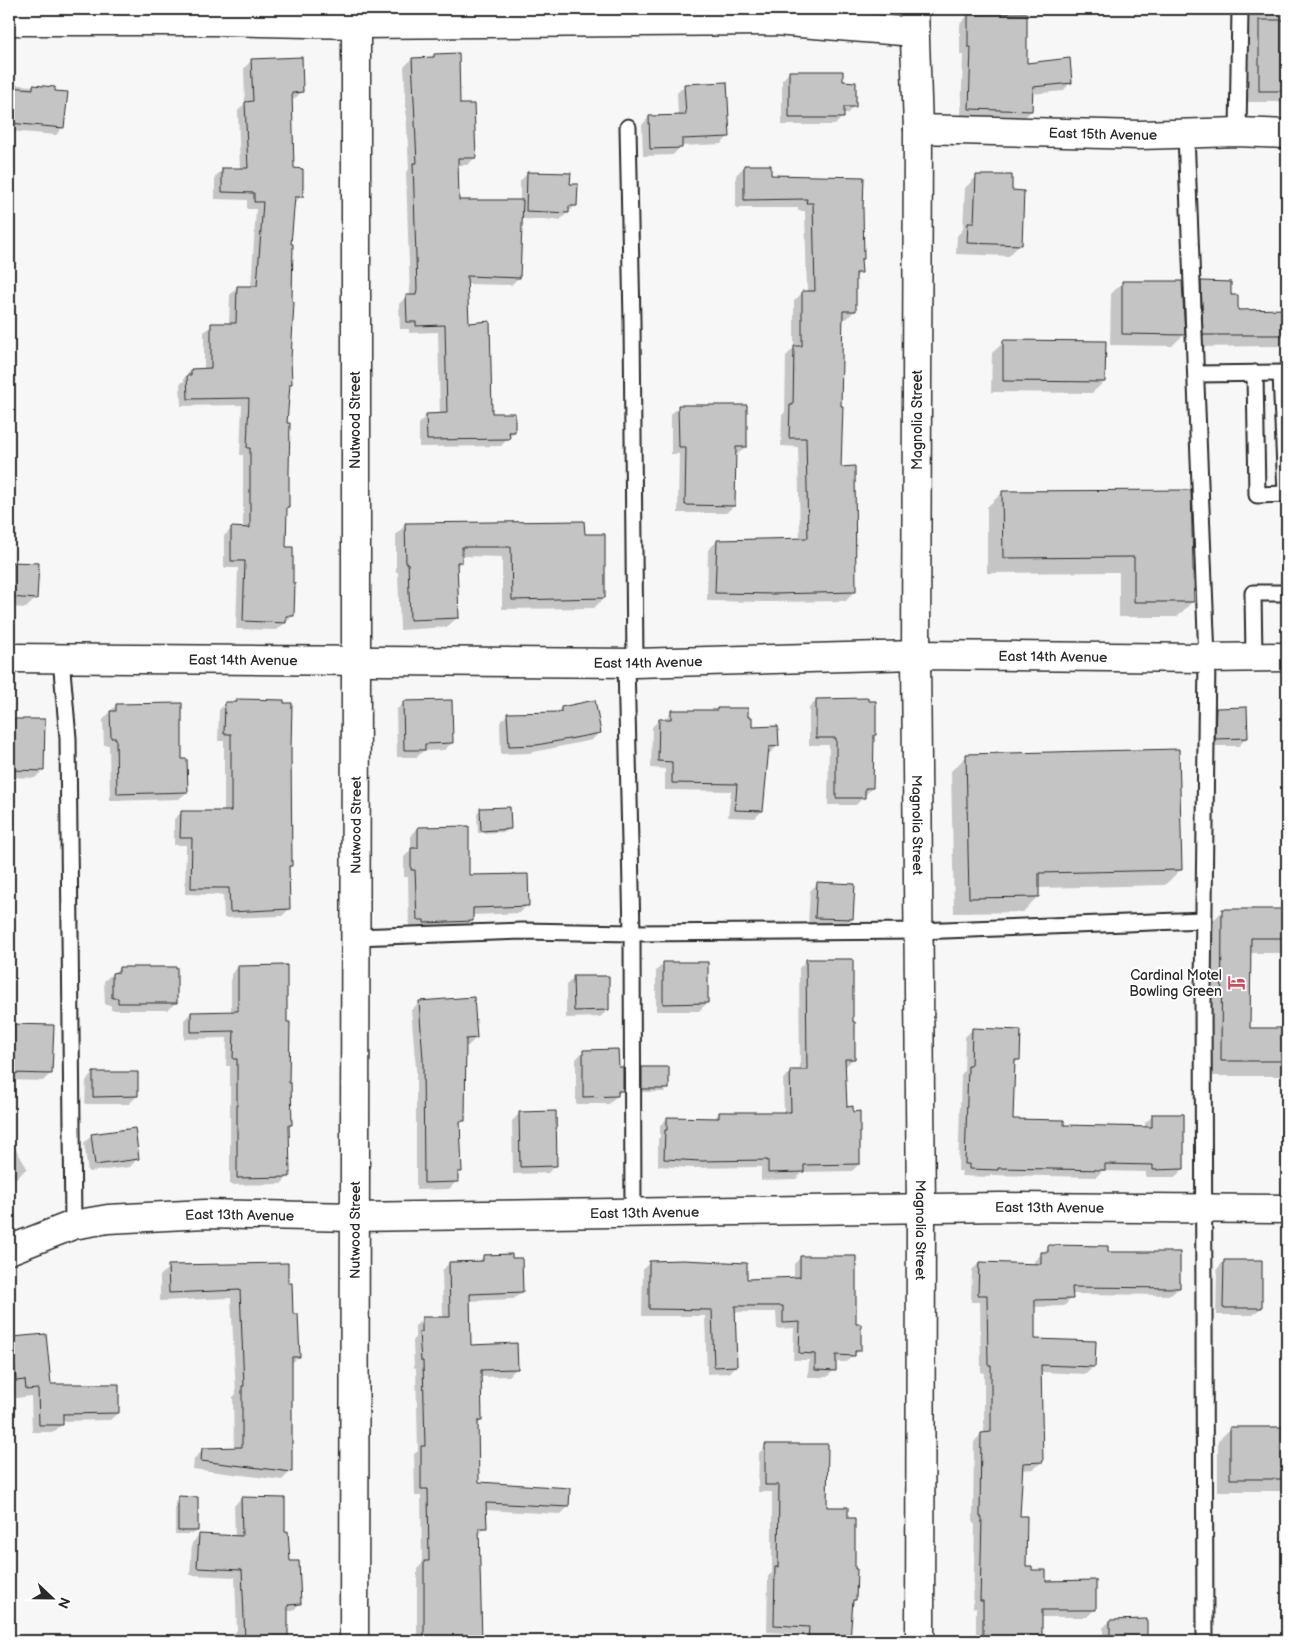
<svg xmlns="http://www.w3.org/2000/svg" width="1296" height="1650" font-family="'Balsamiq Sans',sans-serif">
<rect width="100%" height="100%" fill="#f7f7f7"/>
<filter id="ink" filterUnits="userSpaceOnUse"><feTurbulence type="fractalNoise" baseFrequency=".02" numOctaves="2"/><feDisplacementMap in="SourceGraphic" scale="10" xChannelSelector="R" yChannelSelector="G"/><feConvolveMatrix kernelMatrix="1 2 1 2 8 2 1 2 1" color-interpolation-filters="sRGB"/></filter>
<g filter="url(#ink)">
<g fill="#0003">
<path d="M414 9H453L448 13 414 14Z"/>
<path d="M975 9H1025L1026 64 1071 82 1063 91 1031 94V111L1022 120 961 117 963 55H960V24L968 15H975Z"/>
<path d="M1249 9H1287V102H1248Z"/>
<path d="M434 55 458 106 475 158 467 165H457L458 201H520V181L528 173 569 185 576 205 560 220 521 219 518 278 511 285 466 284 468 324 491 414 514 432 501 446 419 447V423L427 415H440L438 332 409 333V329H400L399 304 407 296H410L406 172 409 169 404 67 412 59H430Z"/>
<path d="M252 60 302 92 294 99 291 100 293 170 301 196 294 204 290 245 288 386 285 424 288 507 285 510V548L293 616 277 630 236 629 238 568H224V536L231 529H243V455H240L242 405 181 406 180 384 184 381V378L191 370H204V332L212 325 229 324 230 295 237 287 251 288 256 209H247V200L215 199V177L223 169H240L238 111 245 103 244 68Z"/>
<path d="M790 72 842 83 854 106 847 114H842V117L835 125H782V80Z"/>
<path d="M9 84 54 88 63 127 56 135 9 131Z"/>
<path d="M685 85 728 137 721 144 681 146 673 155 643 156 642 125 649 117 678 116 677 93Z"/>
<path d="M745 166 770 177 863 178V258L860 261V273L855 278V311L846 319H842L840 468 854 592 846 601 766 602 707 601 708 550 717 541 800 539 798 447 781 446 782 415 785 412 786 356 794 348V301L803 292H807L805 211H798V208H736V175Z"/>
<path d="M977 176 1011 192 1020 244 1009 256 956 254 957 236 963 229 965 188Z"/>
<path d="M1287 193V227H1286L1287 194Z"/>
<path d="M1123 282 1183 335 1172 346 1110 345 1111 294Z"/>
<path d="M1202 283 1237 311 1287 310V346L1192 347 1190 294Z"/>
<path d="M1004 342 1104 382 1092 393 991 392 992 353Z"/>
<path d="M679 407 746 446 738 454H734V506L726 513H678L679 454H671V414Z"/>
<path d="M1190 491 1193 601 1177 617H1119V572L987 573V507L1003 492Z"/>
<path d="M406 524 583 535 604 598 594 608 502 609V557L461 556V562L456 567 458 617 447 627 400 630 398 572H396V535Z"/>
<path d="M9 563 37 564 36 598 26 608 9 607Z"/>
<path d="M237 700 291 866 287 869 289 909 282 916 224 918 223 895 185 894 186 845H174V819L182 812H224V741H218L219 710 226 703H234Z"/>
<path d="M817 700 875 734 872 737V788L856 805H828L829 745H809V708Z"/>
<path d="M404 703 452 743 444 750 423 751 417 757H397L396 710Z"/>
<path d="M116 705 181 760 187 792 179 799 110 801 109 745H104L103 720Z"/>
<path d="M561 708 600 732 592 740 529 753 501 754 500 722 508 714 556 713Z"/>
<path d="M1216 709 1246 738 1239 746H1208L1209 717Z"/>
<path d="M672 711 747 719 751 729 778 746 770 753H767L762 811 755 818 728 817 731 791 665 790V769L651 768 652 727 659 720H664Z"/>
<path d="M9 720H44L43 770 35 778 9 777Z"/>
<path d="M967 756 1181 869 1165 885 1038 888V896L1023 912 954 913 951 771Z"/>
<path d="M481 810 509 829 506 832 478 833 477 813Z"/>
<path d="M418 828 468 876 527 905 520 913 472 915V921L464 928 417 930V927H409L408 877H404V857L411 850V835Z"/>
<path d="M818 883 852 919 844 926 808 925 810 891Z"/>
<path d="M1223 911H1287V953H1249V1029H1287V1076H1206L1207 926Z"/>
<path d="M807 960 851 1023 854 1058 846 1066H844L846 1108 859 1164 852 1171 803 1172 796 1179 761 1180V1167L692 1168 658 1166V1139L660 1137V1125L668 1118 714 1119 719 1113 784 1114 783 1079 791 1072 800 1071 799 968Z"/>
<path d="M663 964 707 1003 699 1011H656V971Z"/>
<path d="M238 967 288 1084 291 1125 288 1128V1177L281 1184 230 1185V1066H226L227 1038 184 1039V1020L191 1013 231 1012V974Z"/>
<path d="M119 968 175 1003 168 1010H111V1005H105L104 981Z"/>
<path d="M574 978 608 1010 600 1017 566 1018V985Z"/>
<path d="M473 998 476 1038 468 1046H465L464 1121 459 1125 461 1171 456 1175 457 1181 449 1189 416 1190V1068L411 1010 419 1003Z"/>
<path d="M9 1025 52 1026 51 1073 43 1081 9 1080Z"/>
<path d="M973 1029 1019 1059 1014 1064 1012 1120 1063 1126 1145 1128V1123L1153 1116 1183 1169 1175 1177H1146V1172L1102 1171 1096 1177 991 1175 989 1177 961 1176 962 1171H958L961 1075 964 1071 965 1037Z"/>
<path d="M584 1051 622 1090 609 1104H576V1059Z"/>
<path d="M642 1069 668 1088 664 1092H639V1072Z"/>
<path d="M93 1073 137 1096 129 1104H85L86 1081Z"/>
<path d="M520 1113 556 1165 548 1173 513 1174 512 1121Z"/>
<path d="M92 1135 137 1159 130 1167 88 1172 84 1143Z"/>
<path d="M1287 1135V1172H1281V1141Z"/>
<path d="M9 1138 27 1168 19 1176 9 1182Z"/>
<path d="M1049 1247 1107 1253 1179 1288 1171 1295 1071 1294V1299L1064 1306 1034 1307V1340L1094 1366 1086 1374 1040 1372 1042 1462 1034 1469 1021 1470 1019 1517 1024 1567 1045 1583 1095 1609 1087 1617H1041V1641H976V1608H973L975 1524H973L974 1442 981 1434H984V1372L981 1373 980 1302H971L972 1270 979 1263 1034 1265V1261Z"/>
<path d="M484 1256 522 1292 514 1299 469 1301 470 1346 516 1369 509 1376 480 1377 481 1421 477 1425 478 1484 568 1507 561 1514 485 1510 486 1527 478 1535 482 1641H417V1569L422 1564 421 1496H415L414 1454 418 1451 416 1368H414L413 1341 415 1338V1326L423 1319 443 1318 442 1271 449 1263 478 1262Z"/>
<path d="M801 1257 855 1325 860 1350 846 1362H834V1370L827 1377H808L809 1360H793L794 1328 777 1329 776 1312H734L736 1366 729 1373 707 1374 705 1316H642L643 1269 650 1262 746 1281 794 1279V1264Z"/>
<path d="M1224 1261 1261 1308 1253 1315H1216L1217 1269Z"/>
<path d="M169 1267 287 1284 299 1356 291 1364V1471L282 1480 193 1469 194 1459 203 1450 234 1449 233 1397 236 1394 231 1298 160 1301V1276Z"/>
<path d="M44 1335 50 1386 118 1413 110 1420 61 1421V1425L54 1432H32L31 1396 9 1399V1340Z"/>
<path d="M1287 1428V1491H1218V1441L1230 1429Z"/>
<path d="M766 1446 826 1508 855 1600 851 1604 849 1641H802L803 1634 767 1632 768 1576 772 1573V1492H758L759 1453Z"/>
<path d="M179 1498 197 1531 193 1534H175V1501Z"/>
<path d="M241 1498 284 1533 288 1562 300 1603 293 1611H287L288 1641H231V1637L237 1630 235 1577 190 1575 192 1543 200 1535 235 1537 234 1506Z"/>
<path d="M1146 1620V1641H1103V1628L1110 1621Z"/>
</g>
<g fill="#c4c4c4" stroke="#2b2b2b">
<path d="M1027 13V63L1070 58 1072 83 1033 87 1032 111 969 109 971 47H968V14Z"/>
<rect x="1259" y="20" width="28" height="71"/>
<path d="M459 53 460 104H474L476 158H458L459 200H523L520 278 467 276 469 323 490 321 492 413H515V432H509L510 439 427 440 426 414 447 413 445 325 416 326V322H407L406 295H416L417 289 413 163H417L412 58 434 57V54Z"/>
<path d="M302 57 303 92 292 93 294 168 303 169V197H295L291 244H293L292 301 294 302 291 359 292 384H290L287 423H290L289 472V507H287L286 547H293V583H295L294 616H286V623L243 621 245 561H231V527L250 528V448H247L249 398 188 399 187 375H191V369L211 368V323H236L237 286H257L263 202H254V193L222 192V168H248L245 102 253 101 251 59Z"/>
<path d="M789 71H843V81L856 82V107H844V118H789Z"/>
<path d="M727 82 730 137 682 139V148L650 149 649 116 686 115 684 84Z"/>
<path d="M33 85 55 87V91L68 92 64 128 9 123V87L33 89Z"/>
<path d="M744 165H771V175L864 177 863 208 864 259H861L862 273H856V311H843L841 406H843L841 467 855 466 856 592 775 594 715 593 717 540 808 538 806 438H789L790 405H793L794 346H802V291H815L813 203H806L807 199 744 200Z"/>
<path d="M527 172 571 173 570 184H578L577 206H569V213L526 211Z"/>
<path d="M976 175H1012V190L1024 191 1022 245 967 243 968 223H974Z"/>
<path d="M1122 281H1182L1185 335 1122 334Z"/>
<path d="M1201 281 1231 282V295H1238V310L1287 309V335H1203Z"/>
<path d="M1003 340 1106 341 1105 382 1003 381Z"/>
<path d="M678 405H747V447H736L735 506 685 505 686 447H679Z"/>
<path d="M1191 490 1194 602H1134V557L1003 558 1002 491Z"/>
<path d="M584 521 585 534H605V598L512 600 511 547H462V562H457L459 618 410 620 408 563H406L405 523Z"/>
<path d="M9 562 39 563 37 599 9 597Z"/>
<path d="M868 698V701H876V735H874L873 788H865V798H836V738H816V699Z"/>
<path d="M237 699 284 700V703H292L291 750 292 866H289L290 909 230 912 229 888H191L192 838H180L181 811H231V734H224L225 702H237Z"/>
<path d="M452 700 453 743 425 744V750H404L403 701Z"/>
<path d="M595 700 601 733 537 745 509 746 507 713 561 712V707Z"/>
<path d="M182 703V759H187L188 792 117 794 116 738H111L110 711H116V704Z"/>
<path d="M1247 707 1248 738 1215 739 1216 708Z"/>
<path d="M717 708H748V717H752V727L778 726 779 746 769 747 763 811 735 810 737 784 672 783V762L658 761 659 719H671V710H717Z"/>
<path d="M12 719H45L44 771 12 770Z"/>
<path d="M1179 749 1182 870 1039 873V897L969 898 966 754Z"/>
<path d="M510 807 511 829 481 831 480 808Z"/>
<path d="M469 826V875L528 874 529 906 473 908V921L424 923V920H417L415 870H411V848H418V827Z"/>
<path d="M817 882 855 884 853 919 815 918Z"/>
<path d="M1222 909H1287V938H1251L1250 1028H1287V1061H1221Z"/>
<path d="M806 959H853V1022H855V1059H845L847 1107 853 1106V1112L860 1111V1164L804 1165V1172L768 1173V1160L700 1161 664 1159 665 1130H667V1117L719 1118V1112H791L790 1070H807Z"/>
<path d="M663 962H708V1003L663 1004Z"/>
<path d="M287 965V1022H290L289 1083H291L292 1125H289L290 1177 237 1178V1059H233L234 1031 191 1032V1012L238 1011V966Z"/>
<path d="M119 967H177V1003H118V998H112V973L119 972Z"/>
<path d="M573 976H609V1010L574 1011Z"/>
<path d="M474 997 477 1038 466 1039 465 1121H460L462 1172H458V1182L424 1183 423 1060 419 1001Z"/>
<path d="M9 1024 54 1025 52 1074 9 1073Z"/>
<path d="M972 1028 1021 1030 1020 1060H1015L1013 1119 1064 1120V1125L1152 1127V1114H1184V1169L1153 1170V1165L1105 1164V1170L998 1168V1170L969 1169V1164H965L968 1066H971Z"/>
<path d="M618 1049 619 1067H623V1091H618V1096L583 1097V1050Z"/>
<rect x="642" y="1067" width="27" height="22"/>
<path d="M93 1072H138V1096L93 1097Z"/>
<path d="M556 1111 557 1166 520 1167 519 1112Z"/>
<path d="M135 1128 139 1159 95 1165 91 1134Z"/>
<path d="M1048 1245 1108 1246V1252H1180V1288L1072 1287 1073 1299 1035 1300V1339L1096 1341 1095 1367 1041 1365 1043 1462 1023 1463 1020 1516H1027L1026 1566H1032V1570H1046V1581L1096 1580V1610H1042V1641H983V1601H980L982 1517H980L981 1433 991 1432V1365H988L987 1295H978L979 1262 1041 1264V1252H1048Z"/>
<path d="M512 1254V1258H522L523 1292 470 1294 471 1345 517 1343 518 1369 481 1370 482 1421H478L479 1482 570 1488 569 1507 486 1503 487 1528H479L482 1641H424V1561H429L428 1489H421V1446H425L423 1361H421L419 1332H422V1317H450L449 1262 483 1261V1255Z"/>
<path d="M800 1256H856V1324H861V1351H855V1356L836 1355V1371L815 1370V1354L799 1353 800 1322 783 1323V1306H735L737 1366 714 1367 712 1310 649 1309V1261L683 1260 747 1263V1279L800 1277Z"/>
<path d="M1224 1260H1262V1308H1223Z"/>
<path d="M288 1263V1283H292L293 1314H298L300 1357H292V1472L201 1461 202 1448 242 1447V1386H244L240 1290 169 1293 168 1265Z"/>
<path d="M46 1334 51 1384H119V1413L63 1414V1425H39L38 1389 26 1390 25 1380 16 1381 12 1337Z"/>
<rect x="1230" y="1427" width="57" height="52"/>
<path d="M765 1444H828L827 1507H848V1518H855V1569H857L856 1600H853L850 1641H808L809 1627 774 1625 775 1567H778L779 1485H765Z"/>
<path d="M178 1496 198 1497V1531H178Z"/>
<path d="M241 1497 285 1498V1532L288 1531 290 1561H299L301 1604 288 1605V1641H245L242 1570 197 1568 199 1534 242 1536Z"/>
<path d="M1147 1619V1641H1110V1620Z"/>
</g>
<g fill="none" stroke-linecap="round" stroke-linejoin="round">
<defs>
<g id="service">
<path d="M628 127 632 321 635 663"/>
<path d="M1238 132 1240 9"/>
<path d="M1186 135 1207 658 1203 991 1205 1641"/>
<path d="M1255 373 1257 495 1287 494"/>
<path d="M1281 373 1286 494"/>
<path d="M1196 374 1287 373"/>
<path d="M1254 657 1253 593H1287"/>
<path d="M61 659 68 738 73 1225"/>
<path d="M626 663 632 933 633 1213"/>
<path d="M355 937 522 931 632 933 918 931 1204 920"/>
</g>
<g id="minor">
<path id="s1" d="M914 9 918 129 916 655 921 1209 920 1641"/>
<path d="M9 21H218L355 24 775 21 915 32"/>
<path id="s2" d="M918 129 1140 135 1238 132 1287 134"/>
<path id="s3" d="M9 658 635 663 916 655 1207 658 1287 657"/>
<path id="s4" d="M9 1250 73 1225 108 1219 205 1214 354 1217 1001 1207 1287 1209"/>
<path id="s5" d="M354 1641 356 660V9"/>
</g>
</defs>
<use href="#service" stroke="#2b2b2b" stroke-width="19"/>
<use href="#minor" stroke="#2b2b2b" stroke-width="31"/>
<use href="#service" stroke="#fff" stroke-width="15"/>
<use href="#minor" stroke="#fff" stroke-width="28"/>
</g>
</g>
<defs>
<symbol id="hotel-bare" viewBox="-9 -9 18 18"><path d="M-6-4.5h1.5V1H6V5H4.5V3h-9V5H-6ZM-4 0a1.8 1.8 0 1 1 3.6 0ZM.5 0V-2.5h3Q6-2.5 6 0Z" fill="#d1495b" stroke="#fff" stroke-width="2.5" paint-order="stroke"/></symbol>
</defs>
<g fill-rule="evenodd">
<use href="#hotel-bare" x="1224" y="970" width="25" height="25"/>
</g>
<g text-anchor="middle" stroke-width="4" stroke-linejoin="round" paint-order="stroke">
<g font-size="14" fill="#2b2b2b" stroke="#fff">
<text dy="5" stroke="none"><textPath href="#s2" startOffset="185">East 15th Avenue</textPath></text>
<text transform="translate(355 420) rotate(-90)" y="5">Nutwood Street</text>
<text transform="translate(917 420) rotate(-90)" y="5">Magnolia Street</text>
<text dy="5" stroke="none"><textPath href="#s3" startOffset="1044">East 14th Avenue</textPath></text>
<text dy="5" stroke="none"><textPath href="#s3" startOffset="234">East 14th Avenue</textPath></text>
<text dy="5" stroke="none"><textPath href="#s3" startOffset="639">East 14th Avenue</textPath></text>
<text dy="5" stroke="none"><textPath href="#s5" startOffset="816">Nutwood Street</textPath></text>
<text dy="5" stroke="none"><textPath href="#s1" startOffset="816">Magnolia Street</textPath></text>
<text dy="5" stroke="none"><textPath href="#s4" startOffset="1046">East 13th Avenue</textPath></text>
<text dy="5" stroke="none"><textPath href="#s4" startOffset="641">East 13th Avenue</textPath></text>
<text dy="5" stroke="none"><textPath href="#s4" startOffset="236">East 13th Avenue</textPath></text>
<text dy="5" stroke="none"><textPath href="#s5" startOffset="411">Nutwood Street</textPath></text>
<text dy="5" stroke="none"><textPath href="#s1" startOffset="1221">Magnolia Street</textPath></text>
</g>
<g font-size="14" fill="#2b2b2b" stroke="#fff" text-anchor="end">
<text x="1222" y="980">Cardinal Motel<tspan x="1222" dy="16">Bowling Green</tspan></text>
</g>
</g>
<rect width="1296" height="1650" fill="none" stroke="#fff" stroke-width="30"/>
<rect x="15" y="15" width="1266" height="1620" fill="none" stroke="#2b2b2b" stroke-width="2" filter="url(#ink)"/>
<g transform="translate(52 1598) rotate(112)" stroke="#ffffff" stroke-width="4" paint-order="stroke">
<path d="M0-4L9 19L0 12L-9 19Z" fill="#2b2b2b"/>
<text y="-8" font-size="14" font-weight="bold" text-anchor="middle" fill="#2b2b2b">N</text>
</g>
</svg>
